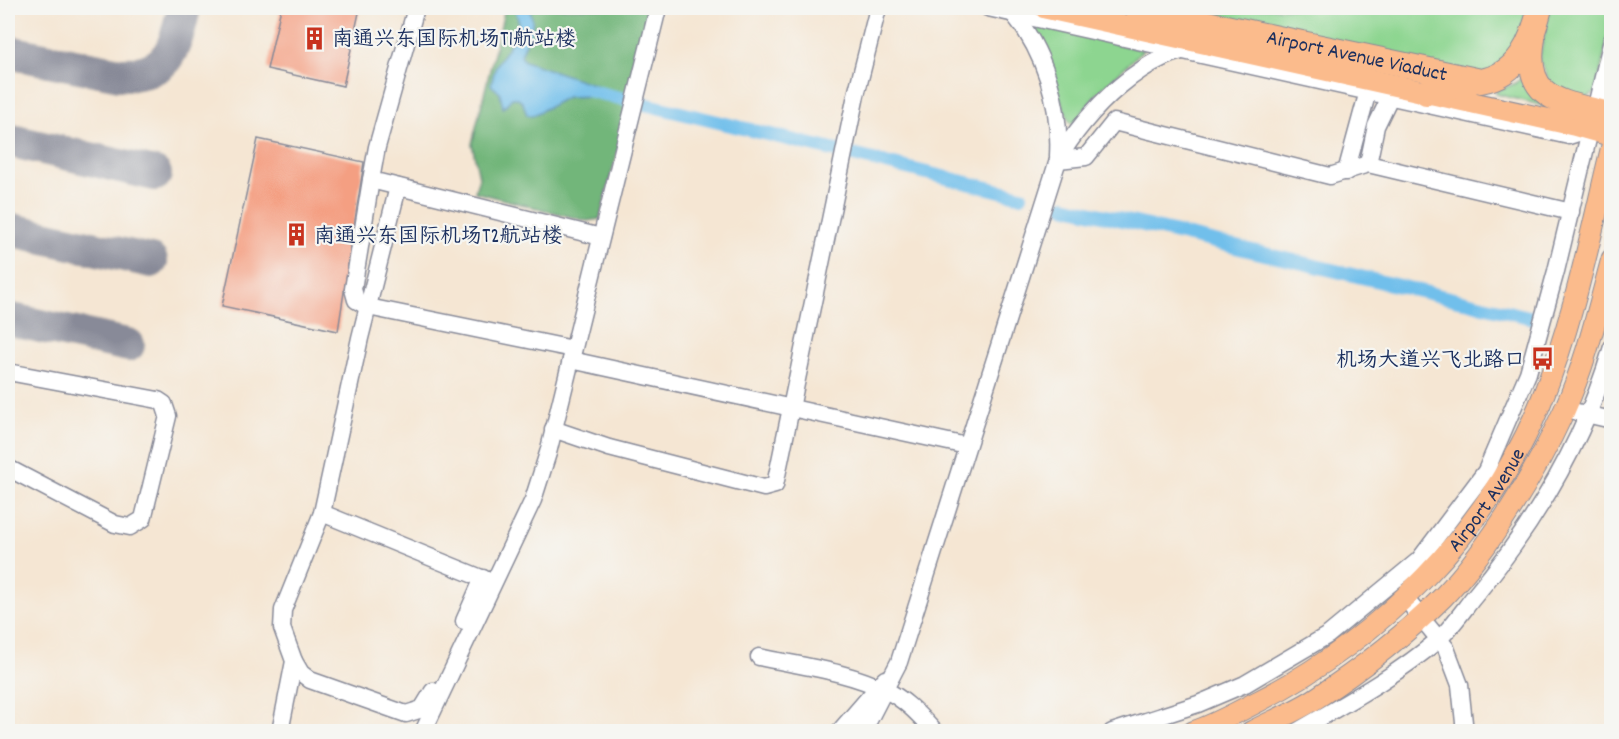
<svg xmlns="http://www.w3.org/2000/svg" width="1619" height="739" font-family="Dekko,'LXGW WenKai TC',sans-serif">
<rect width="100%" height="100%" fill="#f6f6f2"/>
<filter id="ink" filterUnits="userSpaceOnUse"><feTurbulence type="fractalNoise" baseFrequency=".0167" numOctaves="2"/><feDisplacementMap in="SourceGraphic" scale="12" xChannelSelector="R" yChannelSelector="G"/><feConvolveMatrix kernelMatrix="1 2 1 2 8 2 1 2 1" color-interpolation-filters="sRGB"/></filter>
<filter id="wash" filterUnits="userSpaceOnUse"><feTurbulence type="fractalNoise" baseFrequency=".008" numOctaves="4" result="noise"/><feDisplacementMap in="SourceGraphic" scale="24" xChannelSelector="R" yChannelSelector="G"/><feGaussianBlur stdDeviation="1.35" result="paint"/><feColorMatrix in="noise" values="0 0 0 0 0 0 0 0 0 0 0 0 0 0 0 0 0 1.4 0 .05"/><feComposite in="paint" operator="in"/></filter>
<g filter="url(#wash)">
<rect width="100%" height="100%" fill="#f5e6d3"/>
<g fill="#8dd590" stroke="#548277" stroke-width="1.5">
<path d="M1170 8H1527L1518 44 1486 77Z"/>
<path d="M1550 8H1611V25L1596 92C1585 103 1569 95 1555 92L1539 60Z"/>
<path d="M1035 24 1143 50 1097 94 1073 124 1070 123 1032 29Z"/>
<path d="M1525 75 1577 114 1496 94V91L1514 84Z"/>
</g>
<path fill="#72b67a" stroke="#46726c" stroke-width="1.5" d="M505 8H655L600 219 587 221 475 192 479 177 472 144Z"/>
<path fill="#71bfeb" stroke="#4677a4" stroke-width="1.5" d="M513 8H528C539 25 526 39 521 56L524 61 596 85 597 92 594 96 567 97 532 116 527 115 523 103 517 98H512L503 108 500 93 491 85C493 78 494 69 498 62 508 46 528 27 513 8Z"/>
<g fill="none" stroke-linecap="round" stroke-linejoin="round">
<g stroke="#71bfeb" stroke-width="14">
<path d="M591 91 1021 196"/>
<path d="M1064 206 1533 318"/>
</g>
<g stroke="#888a98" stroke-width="34">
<path d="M8 52 120 74C170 75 174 49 184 8"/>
<path d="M8 140 155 174"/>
<path d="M8 229 151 261"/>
<path d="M8 319 128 345"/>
</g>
</g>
<g id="blocks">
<g fill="#f49f82">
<path d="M281 8H360L343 86 267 69Z"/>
<path d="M258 139 364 162 338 331 222 306Z"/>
</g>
</g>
</g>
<g filter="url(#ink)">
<use href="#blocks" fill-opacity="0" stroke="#888a98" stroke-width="1.5"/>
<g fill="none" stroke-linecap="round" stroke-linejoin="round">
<defs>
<g id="minor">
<path d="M416 8 377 147 371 180 601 237"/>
<path d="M988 8 1569 136 1591 129"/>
<path d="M1010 10C1044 49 1061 104 1058 156"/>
<path d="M1058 160 1086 157 1114 122 1330 176 1368 164 1571 212"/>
<path d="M1368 164 1376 126 1391 95"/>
<path d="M1346 172 1368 91"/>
<path d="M371 180 353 289 356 300 368 307 573 349"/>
<path d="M571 360 967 446"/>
<path d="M8 372 158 400 164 404 168 416 143 519 130 527 115 524 8 468"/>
<path d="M1577 412 1612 420"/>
<path d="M553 429 609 448 764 488 775 485 856 95 878 8"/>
<path d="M322 513 491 582"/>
<path d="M1405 598 1446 648 1460 685 1465 732"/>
<path d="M464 621 483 578"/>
<path d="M759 657C800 666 847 671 885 690 905 699 920 716 935 732"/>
<path d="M294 661 301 673 310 680 406 714 422 709 433 691"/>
<path d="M280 732 294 661 282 628 283 610 322 513 360 338 398 187"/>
<path d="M423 732 533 500 548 453 658 8"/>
<path d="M839 732 885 679"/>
<path d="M859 732 869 720 899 662 1058 160C1084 113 1148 47 1205 48"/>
<path d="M1112 732 1198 704 1245 684 1328 635 1419 560 1486 471 1528 373 1556 271 1612 40"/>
<path d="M1296 732C1344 704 1396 676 1438 640 1451 628 1462 612 1473 598 1534 525 1585 439 1612 347"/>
</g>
<g id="major">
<path d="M1045 8 1573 125 1612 136"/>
<path id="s1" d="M1193 732C1217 724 1237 712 1259 701 1381 638 1487 532 1540 404 1574 321 1591 232 1612 146"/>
<path d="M1251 732C1272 721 1295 712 1315 699 1361 669 1405 635 1443 597 1490 548 1536 472 1564 411 1586 363 1598 310 1612 259"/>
</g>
<g id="highway">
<path id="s2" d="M1136 8 1481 81C1519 74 1532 41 1540 8"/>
<path d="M1533 38C1522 103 1563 101 1612 115"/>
<path d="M1426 93 1468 84"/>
</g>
</defs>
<use href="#minor" stroke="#888a98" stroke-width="19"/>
<use href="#major" stroke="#888a98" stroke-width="23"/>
<use href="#highway" stroke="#888a98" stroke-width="26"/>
<use href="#minor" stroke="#fff" stroke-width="16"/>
<use href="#major" stroke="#fbbb8c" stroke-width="21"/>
<use href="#highway" stroke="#fbbb8c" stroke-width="24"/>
</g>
</g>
<defs>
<symbol id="building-bare" viewBox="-9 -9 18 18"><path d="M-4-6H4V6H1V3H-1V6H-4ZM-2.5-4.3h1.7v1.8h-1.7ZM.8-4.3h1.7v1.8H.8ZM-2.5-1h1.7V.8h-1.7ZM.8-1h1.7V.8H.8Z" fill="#c8321e" stroke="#f6f6f2" stroke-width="2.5" paint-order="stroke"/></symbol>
<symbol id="bus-bare" viewBox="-9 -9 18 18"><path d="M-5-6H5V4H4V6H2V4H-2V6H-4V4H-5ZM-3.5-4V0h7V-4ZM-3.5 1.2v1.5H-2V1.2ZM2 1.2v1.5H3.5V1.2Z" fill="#c8321e" stroke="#f6f6f2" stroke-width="2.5" paint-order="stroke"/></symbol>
</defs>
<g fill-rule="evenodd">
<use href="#building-bare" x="298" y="22" width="33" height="33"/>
<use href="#building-bare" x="280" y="218" width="33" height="33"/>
<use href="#bus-bare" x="1526" y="342" width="33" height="33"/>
</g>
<g text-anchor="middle" stroke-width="4.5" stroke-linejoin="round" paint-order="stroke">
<g font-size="21" fill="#1b2f5e" stroke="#f6f6f2" text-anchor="start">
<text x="332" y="45">南通兴东国际机场T1航站楼</text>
<text x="314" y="242">南通兴东国际机场T2航站楼</text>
<text x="1525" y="366" text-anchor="end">机场大道兴飞北路口</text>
</g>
<g font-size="21" fill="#1b2f5e" stroke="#f6f6f2">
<text dy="7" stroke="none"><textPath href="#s2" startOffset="226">Airport Avenue Viaduct</textPath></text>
<text dy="7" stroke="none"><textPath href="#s1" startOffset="380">Airport Avenue</textPath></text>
</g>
</g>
<rect width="1619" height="739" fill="none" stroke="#f6f6f2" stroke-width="30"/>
</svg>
